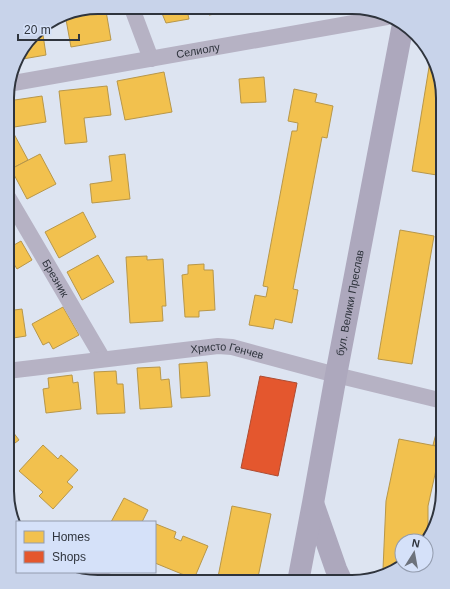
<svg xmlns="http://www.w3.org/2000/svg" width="450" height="589" font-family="Helvetica,sans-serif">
<defs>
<pattern id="park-dots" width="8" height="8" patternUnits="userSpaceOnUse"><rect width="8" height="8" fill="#ebcfee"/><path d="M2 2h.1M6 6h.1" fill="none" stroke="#cab2cd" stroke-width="1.8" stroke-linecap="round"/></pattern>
</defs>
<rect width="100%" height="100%" fill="#dde4f1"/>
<path fill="url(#park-dots)" d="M62 572H89L107 581H87Z"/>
<g fill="#f2c14e" stroke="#b89749">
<path d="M298 9H312V12Z"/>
<path d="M187 10 189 19 166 23 161 11Z"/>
<path d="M208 10H239L209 15Z"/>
<path d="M106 11 111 40 71 47 65 14 69 12Z"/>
<path d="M42 28 46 55 17 60 19 53 38 30Z"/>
<path d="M431 55 433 58 443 98V176L412 171Z"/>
<path d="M164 72 172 112 125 120 117 81Z"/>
<path d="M264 77 266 102 241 103 239 79Z"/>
<path d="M107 86 111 115 84 118 87 142 65 144 59 91Z"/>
<path d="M294 89 317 94 315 102 333 106 327 138 322 137 293 289 298 290 292 323 275 319 273 329 249 325 255 295 266 297 268 287 263 286 292 131H297L298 123 288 121Z"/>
<path d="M42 96 46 122 8 128V101Z"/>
<path d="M14 134 28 160 11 169 8 164V137Z"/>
<path d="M40 154 56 184 27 199 11 169Z"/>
<path d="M125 154 130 199 92 203 90 184 112 181 109 156Z"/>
<path d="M83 212 96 237 59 258 45 232Z"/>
<path d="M8 214 13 223 8 226Z"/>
<path d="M400 230 434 236 412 364 378 359Z"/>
<path d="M21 241 32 260 17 269 7 253V249Z"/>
<path d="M98 255 114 282 82 300 67 272Z"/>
<path d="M147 256V260L163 259 166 306H162L163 321 130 323 126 257Z"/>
<path d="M204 264V270H213L215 310 199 311V317H185L182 275 188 274V265Z"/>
<path d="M63 307 79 335 53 349 49 342 43 345 32 324Z"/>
<path d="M22 309 26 336 7 339V311Z"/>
<path d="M207 362 210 396 181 398 179 364Z"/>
<path d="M160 367 161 380 169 379 172 407 140 409 137 368Z"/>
<path d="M116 371 117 384H123L125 413 97 414 94 372Z"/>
<path d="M72 375 73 383 78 382 81 409 46 413 43 389 49 388 48 378Z"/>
<path d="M441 415 443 416V467L437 466 441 447 433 445Z"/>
<path d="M7 424 19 440 7 449Z"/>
<path d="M399 439 441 447 428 506V541L426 543V541H402V564L396 569H383L386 501Z"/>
<path d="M43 445 58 459 61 455 78 470 67 482 73 487 53 509 39 496 43 492 19 471Z"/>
<path d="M124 498 148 510 142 522H111Z"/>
<path d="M232 506 271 514 257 582H217Z"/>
<path d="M156 524 176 532 174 538 181 541 183 536 208 546 194 579 155 563V527Z"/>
</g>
<path fill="#e4572e" stroke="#ae4c32" d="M260 376 297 383 278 476 241 468Z"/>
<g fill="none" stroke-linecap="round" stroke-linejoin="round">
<g stroke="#b6b2c4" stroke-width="16">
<path d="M133 11 151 59"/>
<path id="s1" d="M8 84 387 17"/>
<path id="s2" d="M8 197 103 359"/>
<path id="s3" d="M7 371 218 346 232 347 336 375 443 401"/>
<path d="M15 527 17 528"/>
<path d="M89 572 107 581"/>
</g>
<g stroke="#ada8bd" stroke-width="22">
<path d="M314 506 336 569 342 582"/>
<path id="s4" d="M298 582 313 503 336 375 403 24"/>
</g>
</g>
<g text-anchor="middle" stroke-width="4" stroke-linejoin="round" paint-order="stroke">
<g font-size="11" fill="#2f343d" stroke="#d5e1f9">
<text dy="4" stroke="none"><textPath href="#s1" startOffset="193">Селиолу</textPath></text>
<text dy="4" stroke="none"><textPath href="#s2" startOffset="94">Брезник</textPath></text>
<text dy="4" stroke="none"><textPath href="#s4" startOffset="284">бул. Велики Преслав</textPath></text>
<text dy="4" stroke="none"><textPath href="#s3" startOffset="222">Христо Генчев</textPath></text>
</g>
</g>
<path d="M0 0H450V589H0ZM98 14H352A84 84 0 0 1 436 98V491A84 84 0 0 1 352 575H98A84 84 0 0 1 14 491V98A84 84 0 0 1 98 14Z" fill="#c8d3ea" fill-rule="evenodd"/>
<path fill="none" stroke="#2f343d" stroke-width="2" d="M98 14H352A84 84 0 0 1 436 98V491A84 84 0 0 1 352 575H98A84 84 0 0 1 14 491V98A84 84 0 0 1 98 14Z"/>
<rect x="16" y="521" width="140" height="52" fill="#d5e1f9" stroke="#939cae"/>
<rect x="24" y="531" width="20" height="12" fill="#f2c14e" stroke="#939cae"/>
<text x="52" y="541" font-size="12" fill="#2f343d">Homes</text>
<rect x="24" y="551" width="20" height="12" fill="#e4572e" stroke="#939cae"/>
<text x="52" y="561" font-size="12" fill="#2f343d">Shops</text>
<g transform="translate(414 553) rotate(11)"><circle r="19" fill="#d5e1f9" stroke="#939cae"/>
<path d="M0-3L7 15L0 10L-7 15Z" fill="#6c727c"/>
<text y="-6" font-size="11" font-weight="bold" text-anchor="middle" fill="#2f343d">N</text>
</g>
<path d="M18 34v6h61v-6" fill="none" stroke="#2f343d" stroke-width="2"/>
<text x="24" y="34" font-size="12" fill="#2f343d" stroke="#d5e1f9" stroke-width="3" paint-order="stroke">20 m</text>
</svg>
